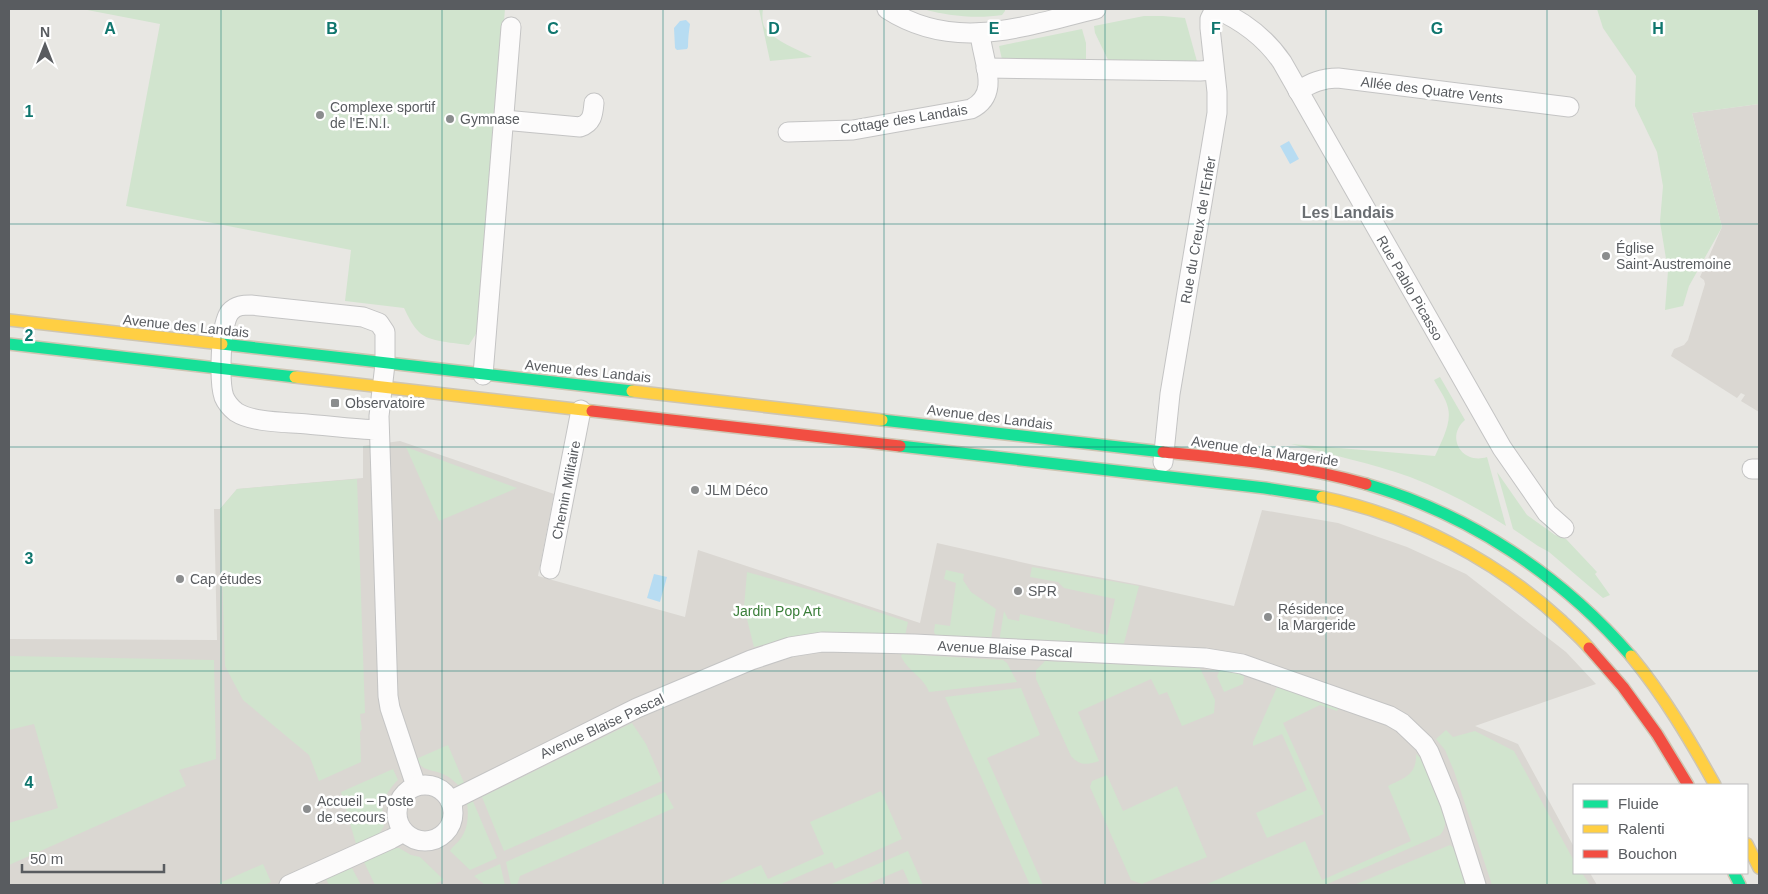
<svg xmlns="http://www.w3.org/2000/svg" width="1768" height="894" font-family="Arial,sans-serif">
<rect width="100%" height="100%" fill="#e8e7e3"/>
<g fill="#dad7d2">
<path d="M1759 104V412L1741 401 1745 395 1741 393 1737 398 1671 356 1674 349 1684 345 1688 340 1705 284 1704 280 1700 277 1722 227 1692 113Z"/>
<path d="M400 441 554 494 538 576 685 617 698 550 920 623 937 543 1034 565 1140 585 1234 606 1262 510 1338 523 1407 547 1466 574 1566 652 1596 684 1475 726 1518 744 1574 847V873H1590L1597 885H9V639L217 640 214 509H220L237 489 363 478V446Z"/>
</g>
<g fill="#d1e4ce">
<path d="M82 9H505L479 329 469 345C456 343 428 342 419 332 412 325 408 316 404 308L345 301 351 250 126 206 160 24Z"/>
<path d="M759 9H763C762 15 762 23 765 28 776 42 797 49 812 57L770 61Z"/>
<path d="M923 9H1005V11L1002 15C977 19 947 16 923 9Z"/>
<path d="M1597 9H1759V104L1692 113 1722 227 1689 286 1683 306 1665 310 1668 271 1660 222 1663 186 1657 152 1635 106 1636 76 1603 28Z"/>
<path d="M1144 16H1163L1185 18 1198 65 1111 66 1095 33 1094 26Z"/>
<path d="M1082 29 1086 43V65L1003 64 999 46Z"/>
<path d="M1440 377 1465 420C1445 437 1462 465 1487 457L1506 526C1476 507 1444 490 1410 477 1371 463 1331 455 1291 444L1435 456C1441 442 1452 423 1448 408 1446 398 1438 388 1434 380Z"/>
<path d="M406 447 517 488 439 521Z"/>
<path d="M1497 472 1527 515 1555 535 1566 539 1597 572 1595 574 1610 595 1603 598 1549 552 1538 546 1513 529Z"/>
<path d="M357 479 365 713 360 714 362 729 360 732 361 762 319 781 309 755 243 700 225 666 220 509 237 489Z"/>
<path d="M1032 567 1139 586 1124 643 1119 647 999 642 1004 611 1008 619 1019 621 1020 614 1070 625V627L1107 635 1115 599 1064 588 1058 582 1030 577Z"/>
<path d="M946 570 964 574 963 580 971 592 996 609 991 639 937 638 934 632 935 624 950 626 956 583 944 579Z"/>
<path d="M747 572 814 591 908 622 905 636 806 635 754 647 744 607Z"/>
<path d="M902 654 1003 660 1007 663 1017 682 929 692C924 677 907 671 901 656Z"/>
<path d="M9 656 214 660 216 759 179 770 186 786 9 865V823L58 808 34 724 9 730Z"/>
<path d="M1045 661 1200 668 1215 700 1214 713 1182 726 1167 692 1159 695 1151 679 1078 712 1099 761C1087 765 1080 766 1071 756L1036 679V670Z"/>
<path d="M1220 670 1241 674 1244 676 1243 684 1224 692 1217 676Z"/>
<path d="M1278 685 1339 707 1337 711 1320 705 1283 723 1324 814 1267 838 1256 813 1307 790 1282 734 1253 746V742Z"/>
<path d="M1021 688 1040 735 987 758 1043 885H1030L945 697Z"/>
<path d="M632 723 646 744 662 781 504 851 482 797Z"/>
<path d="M1446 730 1453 737 1475 731 1514 751 1574 861V873H1582L1590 885H1492L1454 771 1445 750 1436 739Z"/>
<path d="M448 745 465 785 460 787C455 782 450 777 443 774 431 769 423 772 416 759Z"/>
<path d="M1416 754 1423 760 1444 812C1446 821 1446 828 1440 835L1325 885H1205L1305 841 1322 880 1411 841 1388 786C1404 778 1417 775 1416 754Z"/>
<path d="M393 769 398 780C385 792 379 808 384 826L379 834 356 844 341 792Z"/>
<path d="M1107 775 1123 811 1177 786 1207 857 1142 884 1131 880 1090 787 1092 781Z"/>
<path d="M881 791 902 839 835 869 832 862 779 885H757L755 883 751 885H716L761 865 768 879 824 854 810 822Z"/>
<path d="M665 792 674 808 520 876 517 885H511L506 862Z"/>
<path d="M472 799 497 858 470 870 450 851C452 847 455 845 458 842 468 831 469 817 467 803Z"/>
<path d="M1450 845 1459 852 1469 885H1354Z"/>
<path d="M395 848H399L411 855 420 857 444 880 433 885H375L364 862Z"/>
<path d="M908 851 923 885H910L903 869 865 885H829Z"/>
<path d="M263 864 271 882 264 885H215Z"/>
<path d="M500 864 505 885H485L474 876Z"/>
<path d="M352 868 361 885H329L326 879Z"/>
</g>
<g fill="#b7dcf2">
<path d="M686 20 690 24C689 31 688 38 688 47L687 49 677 50 675 48 674 28 680 21Z"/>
<path d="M1289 141 1299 159 1290 164 1280 146Z"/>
<path d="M654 574 667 577 660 602 647 598Z"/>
</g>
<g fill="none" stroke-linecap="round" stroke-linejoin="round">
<defs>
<g id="street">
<path d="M887 9C955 53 1024 26 1096 9"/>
<path d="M1216 9C1243 21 1265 37 1282 62L1502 448 1547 513 1564 528"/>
<path d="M986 68 1200 71 1214 70"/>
<path d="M1298 91C1311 83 1322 78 1338 78L1569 107"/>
<path d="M504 120 580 127C592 123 593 115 594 103"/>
<path d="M788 132 853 130 971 109C1002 94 982 60 980 33"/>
<path d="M483 375 511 27"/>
<path d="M379 430C355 429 331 426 307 424 287 422 253 423 236 412 231 408 227 404 224 397 219 382 220 324 230 312 236 305 244 305 251 305L363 317 379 323 385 332V364L379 416 388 696 390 708 416 786"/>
<path d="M1163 462 1170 394 1217 113V92L1210 28V19L1215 9"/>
<path d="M1752 469H1759"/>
<path d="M550 569 581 410"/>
<circle cx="425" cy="813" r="28"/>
<path d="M450 801 637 708 751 660 790 647 822 642 914 644 1205 658 1242 664 1390 716 1402 723 1424 744 1429 752 1450 803 1476 885"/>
<path d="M289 885 391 839 404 832"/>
</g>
<g id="fast">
<path d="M9 344 295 377"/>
<path d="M222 344 632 391"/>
<path d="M882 420 1163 452"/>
<path d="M900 446 1265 488 1322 497"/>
<path d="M1366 484C1469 514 1561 575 1631 656"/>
<path d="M1734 873 1740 885"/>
</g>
<g id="slow">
<path d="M9 320 222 344"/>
<path d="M295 377 592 411"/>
<path d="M632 391 882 420"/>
<path d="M1322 497C1410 515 1496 560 1562 621 1571 630 1581 638 1589 648"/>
<path d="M1631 656C1664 696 1690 740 1715 785"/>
<path d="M1747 844 1759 868"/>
</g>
<g id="jam">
<path d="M592 411 900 446"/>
<path d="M1163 452C1231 459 1300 465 1366 484"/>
<path d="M1589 648 1623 687 1657 734 1688 785"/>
</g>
</defs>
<use href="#street" stroke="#c4c4c4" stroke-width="21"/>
<use href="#fast" stroke="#cec5b2" stroke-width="14"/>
<use href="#slow" stroke="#cec5b2" stroke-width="14"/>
<use href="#jam" stroke="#cec5b2" stroke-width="14"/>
<use href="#street" stroke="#fcfbfb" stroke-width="19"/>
<use href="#fast" stroke="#16e098" stroke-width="11"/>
<use href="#slow" stroke="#ffcf43" stroke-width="11"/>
<use href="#jam" stroke="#f24e42" stroke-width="11"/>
</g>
<path fill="none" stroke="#0f766e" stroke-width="1" stroke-opacity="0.55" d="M221 9V885M442 9V885M663 9V885M884 9V885M1105 9V885M1326 9V885M1547 9V885M9 224H1759M9 447H1759M9 671H1759"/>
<g fill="#8b8d8e" stroke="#fff" stroke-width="2">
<circle cx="320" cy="115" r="5"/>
<circle cx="450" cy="119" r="5"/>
<circle cx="1606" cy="256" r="5"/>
<rect x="330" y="398" width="10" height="10" rx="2.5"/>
<circle cx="695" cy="490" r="5"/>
<circle cx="180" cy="579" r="5"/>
<circle cx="1018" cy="591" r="5"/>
<circle cx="1268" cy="617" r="5"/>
<circle cx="307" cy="809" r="5"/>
</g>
<g text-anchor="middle" stroke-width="5" stroke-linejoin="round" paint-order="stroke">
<g font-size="14" fill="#595c60" stroke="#fff">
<text transform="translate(1432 90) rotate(7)" y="5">Allée des Quatre Vents</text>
<text transform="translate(904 119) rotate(-9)" y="5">Cottage des Landais</text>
<text transform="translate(1198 230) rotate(-80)" y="5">Rue du Creux de l'Enfer</text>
<text transform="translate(1410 288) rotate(60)" y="5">Rue Pablo Picasso</text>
<text transform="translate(186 326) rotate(6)" y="5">Avenue des Landais</text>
<text transform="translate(588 371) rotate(6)" y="5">Avenue des Landais</text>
<text transform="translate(990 417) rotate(7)" y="5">Avenue des Landais</text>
<text transform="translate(1265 451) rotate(8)" y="5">Avenue de la Margeride</text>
<text transform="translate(566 490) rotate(-79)" y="5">Chemin Militaire</text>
<text transform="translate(1005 649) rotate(3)" y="5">Avenue Blaise Pascal</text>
<text transform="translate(602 726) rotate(-25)" y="5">Avenue Blaise Pascal</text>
</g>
<g font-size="14" fill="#595c60" stroke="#fff" text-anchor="start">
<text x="330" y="112">Complexe sportif<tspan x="330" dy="16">de l'E.N.I.</tspan></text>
<text x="460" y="124">Gymnase</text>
<text x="1616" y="253">Église<tspan x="1616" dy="16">Saint-Austremoine</tspan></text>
<text x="345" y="408">Observatoire</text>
<text x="705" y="495">JLM Déco</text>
<text x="190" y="584">Cap études</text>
<text x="1028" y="596">SPR</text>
<text x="1278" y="614">Résidence<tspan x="1278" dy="16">la Margeride</tspan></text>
<text x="317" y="806">Accueil − Poste<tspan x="317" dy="16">de secours</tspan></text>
</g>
<g font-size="14" fill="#3a7e39" stroke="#fff">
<text x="777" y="616">Jardin Pop Art</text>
</g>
<g font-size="16" font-weight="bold" fill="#6a6e72" stroke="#fff">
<text x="1348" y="218">Les Landais</text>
</g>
</g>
<g font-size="16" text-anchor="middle" font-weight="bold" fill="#0f766e" stroke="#fff" stroke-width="5" stroke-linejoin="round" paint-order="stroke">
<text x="110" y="34">A</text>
<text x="332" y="34">B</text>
<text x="553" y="34">C</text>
<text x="774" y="34">D</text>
<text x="994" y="34">E</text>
<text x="1216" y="34">F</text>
<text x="1437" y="34">G</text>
<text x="1658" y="34">H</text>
<text x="29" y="117">1</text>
<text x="29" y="341">2</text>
<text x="29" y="564">3</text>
<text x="29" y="788">4</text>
</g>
<rect width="1768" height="894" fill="none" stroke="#595c60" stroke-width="20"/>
<rect x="1573" y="784" width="175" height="90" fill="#ffffff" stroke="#bdbebf"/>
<rect x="1583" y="800" width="25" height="8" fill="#16e098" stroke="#bdbebf"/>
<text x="1618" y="809" font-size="15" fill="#595c60">Fluide</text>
<rect x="1583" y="825" width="25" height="8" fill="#ffcf43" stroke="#bdbebf"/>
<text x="1618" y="834" font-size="15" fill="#595c60">Ralenti</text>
<rect x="1583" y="850" width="25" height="8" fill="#f24e42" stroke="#bdbebf"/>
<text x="1618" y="859" font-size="15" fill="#595c60">Bouchon</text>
<g transform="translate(45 45)" stroke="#ffffff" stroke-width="4" paint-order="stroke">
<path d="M0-4L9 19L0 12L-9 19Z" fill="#595c60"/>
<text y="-8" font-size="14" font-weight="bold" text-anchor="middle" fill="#595c60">N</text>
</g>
<path d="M22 864v8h142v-8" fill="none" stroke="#595c60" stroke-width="2.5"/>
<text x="30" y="864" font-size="15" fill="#595c60" stroke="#ffffff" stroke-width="4" paint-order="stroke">50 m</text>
</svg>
